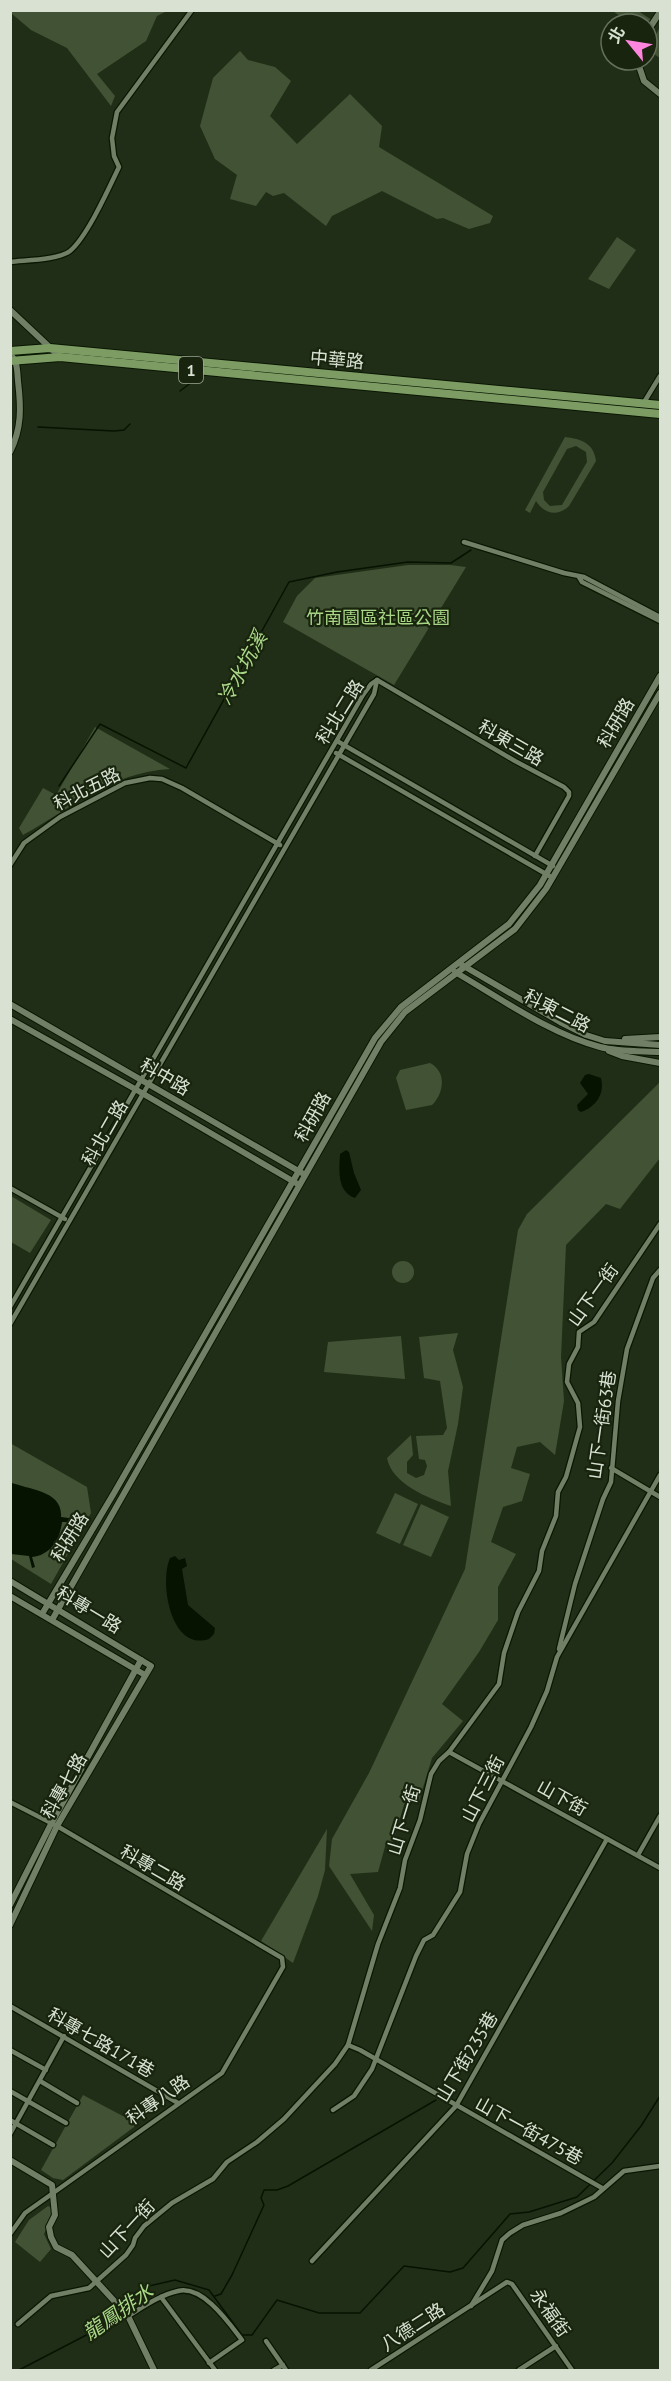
<svg xmlns="http://www.w3.org/2000/svg" width="671" height="2381" font-family="'PT Sans','Noto Sans TC',sans-serif">
<rect width="100%" height="100%" fill="#212e17"/>
<g fill="#415334" fill-rule="evenodd">
<path d="M10 11 11 10 167 11 157 16 146 41 97 74 115 96 111 106 67 48 31 30 11 13Z"/>
<path d="M613 11H638L652 20 647 26V24H630Z"/>
<path d="M660 27V58L648 50Z"/>
<path d="M240 51 248 60 275 67 291 81 270 116 297 144 350 94 382 126 379 147 493 216 490 223 469 229 443 218 437 219 382 191 332 216 326 226 284 193 273 196 266 192 256 206 230 199 237 175 215 159 200 126 213 78Z"/>
<path d="M617 237 636 250 609 289 588 279Z"/>
<path d="M565 437C581 439 594 443 596 461L569 506C558 517 544 514 536 501L530 513 525 510ZM576 446 586 452 587 462 562 505 550 506 544 500 543 492 567 449Z"/>
<path d="M408 565H450L466 567 394 685 283 622 297 596 315 578Z"/>
<path d="M95 727 170 769C109 773 74 807 23 835L19 828 43 788 56 795Z"/>
<path d="M430 1063C447 1072 444 1093 432 1105L406 1110 396 1078 400 1070Z"/>
<path d="M660 1082V1158L620 1209 606 1204 566 1245 561 1357 564 1401 555 1455 540 1442 517 1447 511 1468 530 1474 522 1501 503 1507 491 1542 516 1554 498 1587V1620L479 1652 442 1704 463 1721 432 1758 418 1804 405 1802 393 1842 386 1843 378 1872 350 1874 374 1915 372 1931 329 1866 332 1839 369 1773 465 1569 518 1230 527 1214Z"/>
<path d="M11 1196 51 1220 30 1253 11 1242Z"/>
<circle cx="403" cy="1272" r="11"/>
<path d="M458 1333 453 1350 463 1387 458 1424 448 1471 451 1506C428 1498 392 1484 387 1458L411 1435 413 1455 407 1462V1473L416 1478 424 1475 427 1466 425 1460 419 1459 416 1436 443 1435 447 1428 440 1381 424 1378 419 1337Z"/>
<path d="M401 1336 405 1379 324 1372 328 1342Z"/>
<path d="M10 1443 87 1487 91 1513 51 1584 11 1559Z"/>
<path d="M395 1493 418 1504 400 1544 376 1533Z"/>
<path d="M421 1504 449 1517 431 1557 403 1545Z"/>
<path d="M327 1829 325 1870 318 1896 293 1963 261 1941Z"/>
<path d="M83 2095 138 2124 63 2180 53 2178 41 2170Z"/>
<path d="M48 2206 52 2208V2216L44 2234 51 2249 40 2262 15 2242 29 2220Z"/>
</g>
<g fill="#061300">
<path d="M589 1074 601 1078C605 1094 596 1107 581 1112L578 1110 577 1105 588 1094 580 1083 585 1075Z"/>
<path d="M346 1150 349 1152 354 1173 361 1190 355 1198C337 1192 339 1170 340 1154Z"/>
<path d="M10 1482C28 1490 63 1490 61 1517L76 1519 75 1522H62C60 1539 51 1555 32 1557L35 1567 32 1568 29 1556 11 1554Z"/>
<path d="M175 1556 179 1560 185 1558 187 1566 182 1569 188 1605 215 1628 214 1634 209 1639C171 1652 159 1583 170 1558Z"/>
</g>
<g fill="none" stroke-linecap="round" stroke-linejoin="round">
<g stroke="#061300" stroke-width="1.5">
<path d="M180 391 196 379"/>
<path d="M38 427 114 431 124 430 130 424"/>
<path d="M59 786 100 724 186 768 289 582 337 572 408 562 451 563 471 550"/>
<path d="M660 2038V2041"/>
<path d="M215 2296 221 2294 232 2275 264 2205 261 2198 264 2190H277L288 2186 436 2100"/>
<path d="M123 2307 149 2286 175 2280 209 2290 242 2335H252L277 2300 319 2313H360L404 2266 450 2272 463 2268 510 2214 529 2212 577 2197 612 2163 641 2126 660 2096"/>
<path d="M19 2370 98 2329 120 2310"/>
</g>
<defs>
<g id="minor">
<path d="M10 262C25 260 58 260 70 251 87 237 109 188 119 167L114 156 112 138 117 112 192 10"/>
<path d="M643 404 660 376"/>
<path d="M464 542 564 573 584 577 660 617"/>
<path d="M579 577 582 582 660 621"/>
<path d="M377 680 515 761 564 787 569 792V796L535 856"/>
<path d="M337 741 553 866"/>
<path d="M336 753 553 878"/>
<path d="M10 865 24 843 60 817 125 783 150 778 162 779 182 788 280 845"/>
<path d="M10 1188 65 1219"/>
<path d="M10 1307 363 695 371 684 377 680"/>
<path d="M10 1324 374 694 377 680"/>
<path d="M611 1468 660 1497"/>
<path d="M559 1649 575 1584 603 1499 611 1482 618 1401 627 1349 653 1278 660 1270"/>
<path d="M449 1752 660 1868"/>
<path d="M10 1802 57 1826 282 1958 283 1967 222 2073 25 2213 10 2234"/>
<path d="M638 1855 660 1816"/>
<path d="M10 2006 178 2103"/>
<path d="M348 2045 360 2050 602 2188"/>
<path d="M10 2050 46 2070"/>
<path d="M40 2081 77 2103"/>
<path d="M10 2091 66 2123"/>
<path d="M333 2110 354 2096 372 2069 416 1956 424 1940 433 1935 460 1892 467 1854 479 1824 531 1727 547 1691 557 1657 660 1475"/>
<path d="M10 2120 53 2145"/>
<path d="M10 2134 64 2036"/>
<path d="M312 2261 456 2106 607 1839"/>
<path d="M161 2297 215 2370"/>
<path d="M471 2306 492 2271 502 2240 510 2233 523 2225 561 2213 594 2197 624 2171 660 2166"/>
<path d="M128 2316C143 2307 160 2295 178 2291 203 2285 229 2323 242 2340L209 2363"/>
<path d="M18 2324 51 2296 89 2288 126 2255 133 2245 135 2238 144 2226 172 2203 213 2179 227 2162 257 2142 284 2119 335 2064 348 2045 378 1944 400 1888 405 1860 420 1820 431 1774 439 1761 449 1752 499 1684 504 1653 518 1612 539 1571 542 1551 556 1516 558 1492 566 1477 580 1427 578 1403 567 1382 569 1364 578 1347 579 1332 594 1322 660 1224"/>
<path d="M266 2341 286 2370"/>
<path d="M274 2370 283 2365"/>
<path d="M371 2370 507 2282 512 2284 572 2370"/>
<path d="M519 2370 556 2346"/>
</g>
<g id="tertiary">
<path d="M637 60 644 81 660 94"/>
<path d="M10 310 60 357"/>
<path d="M10 354C18 362 17 371 18 381 21 407 22 428 10 452"/>
<path d="M462 965 560 1022 586 1035 605 1041 660 1045"/>
<path d="M455 972C500 998 550 1034 600 1047 619 1052 641 1051 660 1052"/>
<path d="M10 1004 302 1173"/>
<path d="M10 1019 135 1089 296 1183"/>
<path d="M625 1039 660 1037"/>
<path d="M609 1051 622 1056 660 1063"/>
<path d="M10 1581 151 1666 57 1826 10 1925"/>
<path d="M10 1596 145 1675"/>
<path d="M42 1614 114 1493 375 1038 401 1007 509 924 540 885 660 676"/>
<path d="M52 1620 381 1042 405 1012 515 929 546 889 660 693"/>
<path d="M10 1905 51 1824 141 1660"/>
<path d="M10 2160 52 2185 55 2215 49 2227 51 2237 56 2247 72 2255 128 2316 154 2370"/>
</g>
<g id="primary">
<path d="M10 351 50 348 660 405"/>
<path d="M10 361 60 357 660 414"/>
</g>
</defs>
<use href="#minor" stroke="#0a1602" stroke-width="7"/>
<use href="#tertiary" stroke="#0a1602" stroke-width="8"/>
<use href="#primary" stroke="#0a1602" stroke-width="10"/>
<use href="#minor" stroke="#707f65" stroke-width="4.5"/>
<use href="#tertiary" stroke="#707f65" stroke-width="6"/>
<use href="#primary" stroke="#7c9c64" stroke-width="8"/>
<defs>
<path id="tertiary-bridge" d="M649 29 660 12"/>
</defs>
<use href="#tertiary-bridge" stroke="#0a1602" stroke-width="8" stroke-linecap="butt"/>
<use href="#tertiary-bridge" stroke="#707f65" stroke-width="6"/>
</g>
<g text-anchor="middle" stroke-width="4.5" stroke-linejoin="round" paint-order="stroke">
<rect fill="#18240d" stroke="#9ea897" stroke-width="1.5" x="179" y="357" width="24" height="26" rx="4.5"/>
<g font-size="16" font-weight="bold" fill="#d8e1d2">
<text x="191" y="376">1</text>
</g>
<g font-size="18" fill="#d8e1d2" stroke="#18240d">
<text transform="translate(337 360) rotate(5)" y="6">中華路</text>
<text transform="translate(340 712) rotate(-58)" y="6">科北二路</text>
<text transform="translate(616 723) rotate(-60)" y="6">科研路</text>
<text transform="translate(511 743) rotate(30)" y="6">科東三路</text>
<text transform="translate(87 789) rotate(-27)" y="6">科北五路</text>
<text transform="translate(557 1011) rotate(27)" y="6">科東二路</text>
<text transform="translate(165 1077) rotate(30)" y="6">科中路</text>
<text transform="translate(313 1117) rotate(-61)" y="6">科研路</text>
<text transform="translate(105 1133) rotate(-60)" y="6">科北二路</text>
<text transform="translate(593 1295) rotate(-54)" y="6">山下一街</text>
<text transform="translate(602 1425) rotate(-82)" y="6">山下一街63巷</text>
<text transform="translate(70 1537) rotate(-59)" y="6">科研路</text>
<text transform="translate(89 1610) rotate(31)" y="6">科專一路</text>
<text transform="translate(64 1786) rotate(-60)" y="6">科專七路</text>
<text transform="translate(483 1789) rotate(-63)" y="6">山下三街</text>
<text transform="translate(562 1798) rotate(29)" y="6">山下街</text>
<text transform="translate(404 1820) rotate(-73)" y="6">山下一街</text>
<text transform="translate(153 1868) rotate(30)" y="6">科專二路</text>
<text transform="translate(101 2043) rotate(30)" y="6">科專七路171巷</text>
<text transform="translate(467 2057) rotate(-59)" y="6">山下街235巷</text>
<text transform="translate(158 2100) rotate(-35)" y="6">科專八路</text>
<text transform="translate(529 2131) rotate(29)" y="6">山下一街475巷</text>
<text transform="translate(127 2229) rotate(-47)" y="6">山下一街</text>
<text transform="translate(550 2313) rotate(55)" y="6">永福街</text>
<text transform="translate(413 2327) rotate(-33)" y="6">八德二路</text>
</g>
<g font-size="18" fill="#a7d585" stroke="#18240d">
<text x="378" y="624">竹南園區社區公園</text>
</g>
<g font-size="20" font-style="italic" fill="#abd989" stroke="#18240d">
<text transform="translate(242 668) rotate(-61)" y="7">冷水坑溪</text>
<text transform="translate(118 2312) rotate(-35)" y="7">龍鳳排水</text>
</g>
</g>
<rect width="671" height="2381" fill="none" stroke="#d8e1d2" stroke-width="24"/>
<g transform="translate(629 42) rotate(300)"><circle r="28" fill="#18240d" stroke="#65705c" stroke-width="1.5"/>
<path d="M0-4.5L10 22L0 15L-10 22Z" fill="#ff85df"/>
<text y="-9" font-size="16" font-weight="bold" text-anchor="middle" fill="#d8e1d2">北</text>
</g>
</svg>
